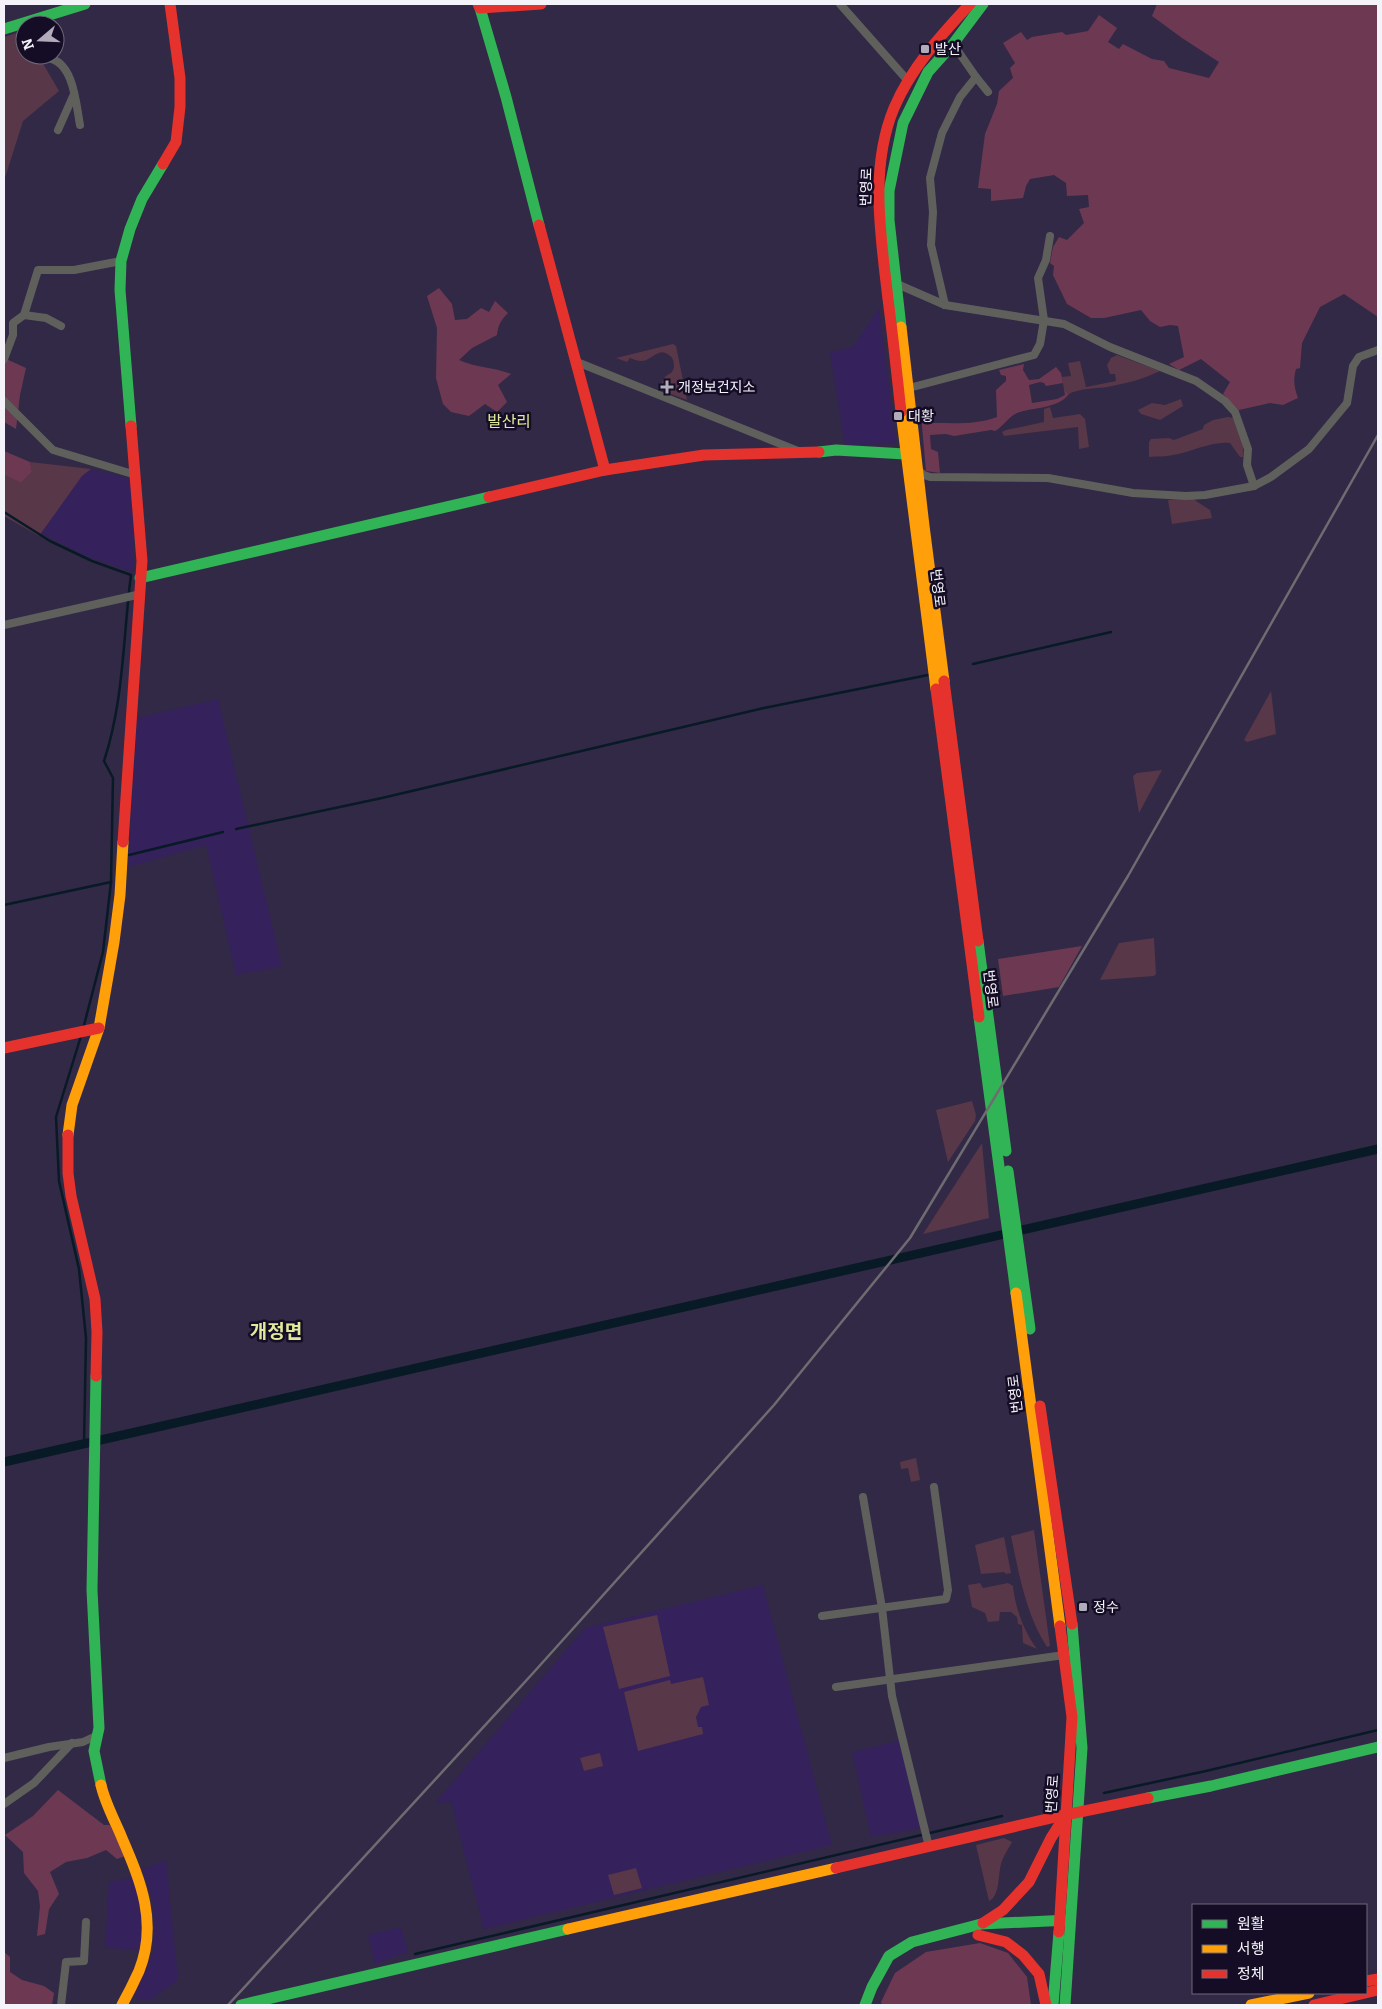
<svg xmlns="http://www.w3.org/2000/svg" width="1382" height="2009" font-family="Bitter,'Noto Sans KR',serif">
<rect width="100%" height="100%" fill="#322946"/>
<g fill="#35215c">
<path d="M879 308 896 443 847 446 844 440 830 352 853 347Z"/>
<path d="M91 469 132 479 134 572 87 557 41 533 82 476Z"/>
<path d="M218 699 282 966 236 975 206 845 128 867 137 718Z"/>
<path d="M763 1585 832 1845 484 1929 451 1802 435 1803 585 1628Z"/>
<path d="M899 1741 921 1828 871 1837 852 1752Z"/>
<path d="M166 1860 178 1980 149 2001 134 1997 153 1952V1901L142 1869Z"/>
<path d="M136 1877 144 1903 142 1950 105 1948 109 1882Z"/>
<path d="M401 1927 408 1952 375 1964 368 1935Z"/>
</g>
<g fill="#583748">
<path d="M23 31 25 34V55H38L59 91 23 121 4 181V37Z"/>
<path d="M673 344 676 346 687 400 660 390C661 387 662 381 664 378 667 374 673 374 674 367 674 362 673 358 670 356 659 345 652 361 641 361 638 361 633 359 630 358L627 362 616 358Z"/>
<path d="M1117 355 1160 371C1144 379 1124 384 1107 387 1094 389 1080 388 1069 394L1064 390 1062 377 1071 376 1068 363 1080 361 1086 387 1116 381 1115 374H1110L1107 365 1111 358Z"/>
<path d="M1181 399 1183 406 1160 420 1141 414 1138 410 1152 403 1165 405Z"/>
<path d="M1050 407 1053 418 1080 414 1085 419 1089 447 1079 449 1078 427 1004 436 1002 432 1006 430 1044 422V409Z"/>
<path d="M1228 417 1233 418 1243 445V457H1240L1230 443C1211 441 1192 452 1173 455 1165 457 1157 456 1149 457V442L1151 439 1169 438 1174 440 1203 429 1204 425 1213 420Z"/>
<path d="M30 462 91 469 82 476 39 536 4 516V475L21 483 32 472Z"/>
<path d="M1195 498 1196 501 1210 510 1212 518 1172 524 1168 500Z"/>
<path d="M1271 691 1276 734 1247 742 1244 740Z"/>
<path d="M1162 770 1139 813 1133 776 1137 773Z"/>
<path d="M1154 938 1156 974 1154 976 1100 980 1119 943Z"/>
<path d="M972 1101 976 1115 975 1121 948 1162 936 1110Z"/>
<path d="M982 1143 989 1218 923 1234Z"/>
<path d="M916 1458 920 1480 911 1482 908 1468 901 1469 900 1462Z"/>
<path d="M1034 1530 1050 1646 1047 1647C1026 1615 1019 1574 1011 1536Z"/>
<path d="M1004 1537 1011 1573 1006 1574 1004 1572 981 1574 975 1545Z"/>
<path d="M980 1583 983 1588 1008 1583 1013 1586C1015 1607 1024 1632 1037 1649L1023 1643 1022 1625 1018 1624 1017 1617 1011 1612H1000L999 1621 988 1622 985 1613 972 1607 968 1585Z"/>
<path d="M657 1615 670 1676 619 1689 603 1627Z"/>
<path d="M703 1677 709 1705 701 1707 696 1717 698 1727H702L703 1734 638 1751 624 1692 670 1680 671 1684Z"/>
<path d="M600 1753 603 1766 584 1771 580 1758Z"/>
<path d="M1004 1838 1012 1842C1008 1849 1003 1857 1001 1864 998 1875 1000 1896 989 1901L976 1845Z"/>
<path d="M636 1868 642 1888 614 1895 608 1875Z"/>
</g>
<g fill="#6d3952">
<path d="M1157 4H1378V317L1344 294 1320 307 1302 343 1300 368 1296 369C1293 380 1294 387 1298 398L1283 405 1270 403 1239 410 1223 394 1230 382 1201 359 1179 370 1169 364 1184 357 1178 326 1170 325 1160 327 1150 321 1141 310 1104 318H1091L1067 304 1053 275 1054 266 1050 263 1053 247 1059 237 1067 240 1084 223 1079 209 1089 207 1088 195 1067 196 1066 183 1054 175 1030 179 1026 186 1023 198 991 201V189L978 188 985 134 997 104 999 91 1013 78 1010 68 1015 63 1003 43 1021 32 1027 40 1032 37 1062 32 1066 35 1088 31 1099 15 1117 28 1108 42 1119 49 1123 44 1152 59 1164 61 1169 68 1209 78 1219 62 1182 38 1152 16Z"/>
<path d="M439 288 452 304 455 320 467 319 481 308 489 312 495 301 508 313C501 320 498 325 497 335L472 348 459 360C476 368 494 367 511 374L498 385 507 402 497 412 485 404 469 416 451 412 443 404 436 378 437 328 427 296Z"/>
<path d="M4 358 26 368 20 395 16 429 4 422Z"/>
<path d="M1024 364 1023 370 1029 380 1039 379 1056 367 1061 373 1063 383 1046 386 1044 383 1040 382 1029 385 1032 403 1057 399 1065 395 1064 390 1069 394C1058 409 1033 407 1017 413 1008 417 1003 427 995 431L991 430 954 436 946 434 930 435 931 449 938 452 940 473 926 471 921 415 926 414 932 423C953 423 977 425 997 417L996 390 1006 381V376L1001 375 999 370Z"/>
<path d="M4 451 30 462 32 472 21 483 4 475Z"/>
<path d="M1082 946 1059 987 1003 996 998 959Z"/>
<path d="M58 1790 104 1825H110L125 1856 117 1859 106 1850 87 1858 66 1862 50 1872 59 1894 49 1909 45 1934 37 1936 40 1906 38 1891 24 1873 23 1852 5 1835 33 1816Z"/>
<path d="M980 1943 1008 1953 1027 1977 1031 2005H882L881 2002 895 1973 926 1952Z"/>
<path d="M4 1952 10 1957V1972L22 1980 44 1986 54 1993 52 2005H4Z"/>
</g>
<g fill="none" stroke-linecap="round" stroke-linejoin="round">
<g stroke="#081a26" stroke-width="2.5">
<path d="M4 512 50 541 92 561 131 575C123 636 124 701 104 761L113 778 111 882 103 952 83 1029"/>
<path d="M973 664 1111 632"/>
<path d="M236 829 382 798 764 708 928 675"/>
<path d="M129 855 223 832"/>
<path d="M4 905 111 882"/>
<path d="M81 1036 56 1117 59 1181 79 1269 86 1338 84 1444"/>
<path d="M1104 1793 1206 1771 1378 1730"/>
<path d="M415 1954 1002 1816"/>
</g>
<path stroke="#081a26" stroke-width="9" d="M4 1462 1378 1149"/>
<g stroke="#5f605c" stroke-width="8">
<path d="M840 4 909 82"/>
<path d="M953 44 976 77 988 92"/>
<path d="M46 55 48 58C74 62 76 104 80 125"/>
<path d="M58 130 74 94"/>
<path d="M897 284 945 305 1064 324 1110 347 1196 381 1225 401 1235 412 1248 449 1247 465 1254 486"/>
<path d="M945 305 931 245 933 212 930 178 942 133 960 97 976 77"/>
<path d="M61 326 46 318 24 315 38 270H74L121 261"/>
<path d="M4 359 13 335V323L24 315"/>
<path d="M577 362 798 451"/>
<path d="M909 388 1034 355 1040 344 1044 320 1038 278 1046 260 1050 236"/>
<path d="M4 401 53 450 136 475"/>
<path d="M917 469 924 475 930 477 1048 478 1133 493 1186 496 1205 495 1254 486 1271 477 1309 449 1347 403 1353 366 1359 357 1378 350"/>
<path d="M4 625 141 594"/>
<path d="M863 1497 882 1608 892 1696 929 1847"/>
<path d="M822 1616 946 1599 948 1590 934 1487"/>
<path d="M836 1687 1064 1655"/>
<path d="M4 1758 49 1747 83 1742 98 1735"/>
<path d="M4 1804 34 1783 72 1743"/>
<path d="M61 2005 66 1962 84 1961 86 1922"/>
</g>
<g stroke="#30b455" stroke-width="11">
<path d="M480 8 506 97 539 225"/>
<path d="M4 29 85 4"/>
<path d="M901 327 889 220V191L903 123 928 72 953 44 983 4"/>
<path d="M131 426 120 290 121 261 130 229 142 199 163 164"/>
<path d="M819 452 836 450 905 454"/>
<path d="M140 578 489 497"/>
<path d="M978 941 1006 1151"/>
<path d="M979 1017 1016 1293"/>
<path d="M1008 1171 1030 1329"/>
<path d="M96 1376 92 1590 99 1728 94 1751 101 1785"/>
<path d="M1148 1798 1211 1786 1378 1747"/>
<path d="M241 2005 568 1929"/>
<path d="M865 2005 872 1987 889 1956 912 1942 981 1924 1070 1920"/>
<path d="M1053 2005 1059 1932"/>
<path d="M1065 2005 1082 1748 1072 1624"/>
</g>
<g stroke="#ff9f0a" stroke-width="11">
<path d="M901 327 924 526 944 681"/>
<path d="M901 412 936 689"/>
<path d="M68 1135 72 1105 99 1028 114 942 120 895 123 842"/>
<path d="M1016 1293 1060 1626"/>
<path d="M101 1785C105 1803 115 1821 122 1838 141 1882 158 1923 139 1971 134 1982 128 1994 122 2005"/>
<path d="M568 1929 836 1868"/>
<path d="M1251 2005 1309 1993"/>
</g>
<g stroke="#e5322d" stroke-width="11">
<path d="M478 4 480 8 541 4"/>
<path d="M163 164 176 142 180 107V78L170 4"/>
<path d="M539 225 605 470"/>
<path d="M901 412C897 375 893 337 888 299 881 237 869 168 894 108 911 68 941 35 970 4"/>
<path d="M489 497 605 470 704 455 819 452"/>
<path d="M944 681 978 941"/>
<path d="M936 689 979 1017"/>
<path d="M123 842 142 561 131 426"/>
<path d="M4 1048 99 1028"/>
<path d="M68 1135V1173L71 1196 95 1299 97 1332 96 1376"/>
<path d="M1040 1406 1072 1624"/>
<path d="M836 1868 1060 1816 1148 1798"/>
<path d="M983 1923 1003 1910 1029 1882 1051 1838 1065 1816"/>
<path d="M1059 1932 1072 1717 1060 1626"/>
<path d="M978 1935 1006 1942 1023 1955 1039 1974 1046 2005"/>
<path d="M1366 1981 1378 1979"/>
<path d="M1314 2005 1378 1990"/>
</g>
<path stroke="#6e6b71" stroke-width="2.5" d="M228 2005 534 1672 774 1405 910 1238 1128 876 1378 435"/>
</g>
<g fill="#b1acbb" stroke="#140d25" stroke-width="2">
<rect x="920" y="44" width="10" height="10" rx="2.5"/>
<path d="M664.5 379.5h5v5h5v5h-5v5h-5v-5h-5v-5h5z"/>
<rect x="893" y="411" width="10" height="10" rx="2.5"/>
<rect x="1078" y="1602" width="10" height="10" rx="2.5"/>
</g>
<g text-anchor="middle" stroke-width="5" stroke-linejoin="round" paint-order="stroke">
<g font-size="14" fill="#f5f3fa" stroke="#140d25" text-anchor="start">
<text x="935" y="54">발산</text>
<text x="678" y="392">개정보건지소</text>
<text x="908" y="421">대황</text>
<text x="1093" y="1612">정수</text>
</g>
<g font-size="14" fill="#f5f3fa" stroke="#140d25">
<text transform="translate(866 187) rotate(-88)" y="5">번영로</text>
<text transform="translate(938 588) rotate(83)" y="5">번영로</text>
<text transform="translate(991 989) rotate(83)" y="5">번영로</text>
<text transform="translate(1015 1394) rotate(-97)" y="5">번영로</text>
<text transform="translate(1052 1794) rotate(-86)" y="5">번영로</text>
</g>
<g font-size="16" fill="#dfe99b" stroke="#140d25">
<text x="509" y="427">발산리</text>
</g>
<g font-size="19" font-weight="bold" fill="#dfe99b" stroke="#140d25">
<text x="276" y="1338">개정면</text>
</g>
</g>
<rect width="1382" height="2009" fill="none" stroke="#f5f3fa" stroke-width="10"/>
<rect x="1192" y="1904" width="175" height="90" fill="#140d25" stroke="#6e697a"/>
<rect x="1202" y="1920" width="25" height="8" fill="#30b455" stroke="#6e697a"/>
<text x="1237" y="1929" font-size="15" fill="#f5f3fa">원활</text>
<rect x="1202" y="1945" width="25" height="8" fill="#ff9f0a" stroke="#6e697a"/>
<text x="1237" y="1954" font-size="15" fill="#f5f3fa">서행</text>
<rect x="1202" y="1970" width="25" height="8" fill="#e5322d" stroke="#6e697a"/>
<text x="1237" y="1979" font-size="15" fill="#f5f3fa">정체</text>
<g transform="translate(40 40) rotate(251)"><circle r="24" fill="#140d25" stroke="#6e697a"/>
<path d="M0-4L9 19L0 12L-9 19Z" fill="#b1acbb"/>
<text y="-8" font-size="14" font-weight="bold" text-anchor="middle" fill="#f5f3fa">N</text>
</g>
</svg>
